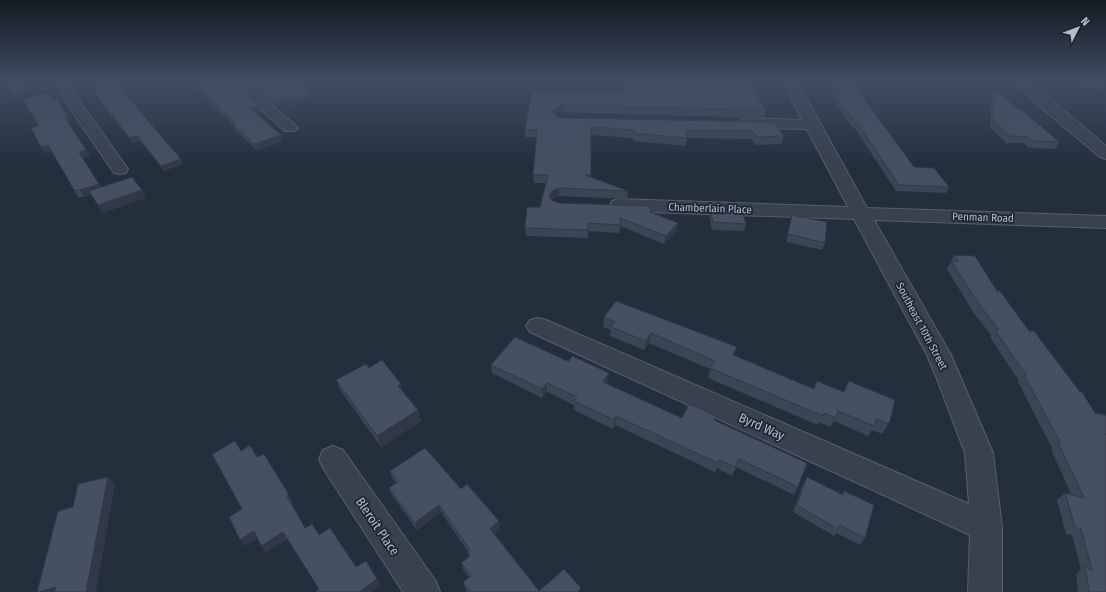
<svg xmlns="http://www.w3.org/2000/svg" width="1106" height="592" font-family="'Fira Sans Condensed',sans-serif">
<rect width="100%" height="100%" fill="#242f3e"/>
<g fill="none" stroke-linecap="round" stroke-linejoin="round">
<defs>
<g id="minor">
<path d="M55 81H69L81 103 128 169 126 173 120 174 114 173 67 104Z"/>
<path d="M229 81H244L295 125 298 128 295 131H285Z"/>
<path d="M783 81H797L867 208 1106 216V228L874 220 951 355 993 453 1002 527V592H968L970 535 530 332 526 326 530 320 538 318 546 320 969 504 965 453 937 379 927 355 854 219 619 211 612 209 610 205 612 201 619 199 848 207 807 129 745 128 740 126 737 123 740 120 745 118 802 120Z"/>
<path d="M1014 81H1029L1106 146V159L1100 157 1038 105Z"/>
<path d="M333 446 343 450 435 580 440 592H403L323 468 319 459 323 450Z"/>
</g>
</defs>
<use href="#minor" stroke="#565f6c" stroke-width="2"/>
<use href="#minor" fill="#38414e" fill-rule="evenodd"/>
</g>
<g fill="#3b4654">
<path d="M190 81H231L259 105 261 112 256 113 283 141 257 150 236 131 234 126Z"/>
<path d="M246 81H295L311 93 313 99 292 105 289 103 276 107Z"/>
<path d="M378 81H421L406 86 401 83 388 88Z"/>
<path d="M621 81H755L759 99 766 110 764 118 562 112 556 116 562 118 774 122 784 136 781 144 755 145 751 139 687 138 686 146 633 141V138L591 135V177L628 191 627 199 559 196 552 199 551 200 553 201 559 203 650 212 677 231 664 244 620 226 619 233 588 231V238L526 236 525 228 540 207 546 183H534L533 175 537 137H525V130L532 91 622 93Z"/>
<path d="M825 81H851L914 167 949 187 946 193 896 191 854 127H852L833 99 834 95Z"/>
<path d="M1049 81H1105L1106 82V86L1104 89 1058 86Z"/>
<path d="M92 82 183 164 164 171 140 141 133 143 96 96 93 91 97 90Z"/>
<path d="M995 89 1017 109 1059 142 1055 149 1029 148 1024 143H1006L990 127 992 95Z"/>
<path d="M53 100 70 122H68L90 156 83 158 101 187 142 190 146 198 102 213 91 194 84 197H78L52 151 45 153 41 147 39 126Z"/>
<path d="M710 209 746 224 744 231 712 230 709 216Z"/>
<path d="M792 215 825 243 822 250 786 242 790 222Z"/>
<path d="M954 255 997 291 1095 413 1106 415V592H1078L1076 574 1081 570 1072 535 1066 534 1057 500 1065 493 1071 494 1051 449 1052 448 1018 382 1019 381 990 337 991 335 973 312 947 269Z"/>
<path d="M604 317 734 355 814 389 817 381 843 392 849 381 888 424 882 434 872 430 868 436 834 421 830 427 819 422 818 425 708 378 710 369 649 343 644 350 610 336 611 330 603 327Z"/>
<path d="M565 360 609 373 608 381 607 384 682 418 717 416 715 420 798 487 794 495 736 467 732 476 717 468 715 472 615 425 613 429 574 410V405L547 392 542 398 492 373 491 365Z"/>
<path d="M369 368 404 393 421 421 381 447 341 391 336 380Z"/>
<path d="M390 471 461 489 499 521 500 528 494 533 539 591 581 592H467L465 588 463 582 469 578 463 569 461 563 469 557 468 552 441 512 417 530 392 495 389 488 396 483 392 478Z"/>
<path d="M807 477 842 494 844 491 865 538 860 545 836 533 834 536 793 512 803 484Z"/>
</g>
<g fill="#303945">
<path d="M31 81H42L18 102 14 96Z"/>
<path d="M390 81H401V83L388 88 387 82Z"/>
<path d="M405 81H421L406 86Z"/>
<path d="M311 93 313 99 292 105 290 99Z"/>
<path d="M287 97 289 103 276 107 274 101Z"/>
<path d="M259 105 261 112 252 114 250 108Z"/>
<path d="M562 105V112L553 118V111Z"/>
<path d="M64 116H67L70 122H68Z"/>
<path d="M281 135 283 141 257 150 254 144Z"/>
<path d="M137 136 140 141 133 143 130 138Z"/>
<path d="M48 145 52 151 45 153 41 147Z"/>
<path d="M86 150 90 156 82 158 79 152Z"/>
<path d="M181 159 183 164 164 171 161 166Z"/>
<path d="M99 184 103 190 84 197 80 190Z"/>
<path d="M559 188V196L552 199 549 205V197L552 191Z"/>
<path d="M142 190 146 198 102 213 98 205Z"/>
<path d="M678 223 677 231 664 244 666 236Z"/>
<path d="M651 333 649 343 644 350 646 341Z"/>
<path d="M609 373 608 381 602 391 603 382Z"/>
<path d="M547 383V392L542 398V389Z"/>
<path d="M401 384 404 395 398 386Z"/>
<path d="M418 410 421 421 381 447 377 436Z"/>
<path d="M616 416 615 425 613 429 614 420Z"/>
<path d="M108 477 115 484 96 592H86Z"/>
<path d="M289 495 293 502 292 503 309 535 287 496Z"/>
<path d="M439 505 441 512 417 530 415 523Z"/>
<path d="M499 521 500 528 491 535 490 529Z"/>
<path d="M254 531 259 538 245 546 240 540Z"/>
<path d="M283 532 288 539 266 553 261 546Z"/>
<path d="M377 579 380 585 371 592H359Z"/>
<path d="M56 587 63 592H39Z"/>
</g>
<g fill="#455162" stroke="#303945">
<path d="M6 81H31L14 96Z"/>
<path d="M98 81H114L181 159 161 166 137 136 130 138 93 91 98 90 92 82Z"/>
<path d="M194 81H231L259 105 250 108 281 135 254 144 234 125 236 124Z"/>
<path d="M251 81H295L311 93 290 99 287 97 274 101Z"/>
<path d="M622 81H755L759 99 766 110 562 105 553 111 556 116 562 118 774 122 784 136 757 137 753 131H686L687 138 634 133V130L591 127V175H585L628 191 559 188 552 191 549 197 553 201 559 203 650 206V212L678 223 666 236 620 218V225L588 223V230L525 228 527 207H540L548 175H533L537 130H525L532 91H592L622 93Z"/>
<path d="M830 81H851L914 167 934 168 949 187 899 185 856 121H854L835 93H839Z"/>
<path d="M1079 81H1105L1106 82V83Z"/>
<path d="M995 89 1017 109H1021L1059 142 1033 141 1028 137 1010 136 993 120Z"/>
<path d="M48 93 53 100 57 99 67 116H64L86 150 79 152 99 184 80 190H74L48 145 41 147 31 128 39 126 23 99Z"/>
<path d="M132 177 142 190 98 205 89 191Z"/>
<path d="M710 209 742 210 746 224 713 222Z"/>
<path d="M792 215 827 222 825 243 788 234Z"/>
<path d="M954 255 975 256 997 291H1000L1029 331H1034L1080 392H1082L1095 413 1106 415V434H1105L1106 435V592H1089L1085 567 1092 570 1081 529 1075 527 1065 493 1084 498 1058 442H1060L1024 375H1026L995 330H999L979 304 951 261 958 262Z"/>
<path d="M616 301 737 347 733 355 814 389 817 381 844 392 849 381 895 400 890 421 888 424 876 419 874 426 838 411 836 418 824 413 823 416 710 368 715 361 651 333 646 341 611 327 615 322 604 317Z"/>
<path d="M515 337 565 360 569 361 572 356 609 373 603 382 682 418 689 404 717 416 714 420 807 463 798 487 739 459 735 467 720 460 718 463 616 416 614 420 574 401 577 397 547 383 542 389 491 365Z"/>
<path d="M382 360 401 384 398 386 418 410 377 436 336 380 366 364 369 368Z"/>
<path d="M235 441 241 451 250 445 257 457 264 454 289 495 287 496 305 528 312 524 319 535 330 528 356 567 366 561 377 579 359 592H315L319 589 283 532 261 546 254 531 240 540 229 517 242 509 212 454Z"/>
<path d="M425 448 461 489 467 484 499 521 490 529 539 591 564 569 581 588 578 592H470L463 582 471 576 461 563 470 556 468 552 470 550 439 505 415 523 389 488 398 482 390 471Z"/>
<path d="M108 477 86 592H54L56 587 39 592H37L58 511 73 507 78 484Z"/>
<path d="M807 477 843 495 844 491 874 505 865 538 840 525 838 529 797 505Z"/>
</g>
<linearGradient id="sky" x2="0" y2="1"><stop stop-color="#141a22"/><stop offset="0.49" stop-color="#3f4d63"/><stop offset="1" stop-color="#3f4d63" stop-opacity="0"/></linearGradient>
<rect width="1106" height="164" fill="url(#sky)"/>
<g text-anchor="middle" stroke-width="3.5" stroke-linejoin="round" paint-order="stroke">
<g font-size="11" fill="#b4bcc9" stroke="#1d2633">
<text transform="translate(710 208) rotate(2)" y="4">Chamberlain Place</text>
<text transform="translate(983 217) rotate(2)" y="4">Penman Road</text>
<text transform="translate(922 326) rotate(62)" y="4">Southeast 10th Street</text>
</g>
<g font-size="13" fill="#b4bcc9" stroke="#1d2633">
<text transform="translate(762 426) rotate(24)" y="5">Byrd Way</text>
<text transform="translate(378 526) rotate(56)" y="5">Bleroit Place</text>
</g>
</g>
<g transform="translate(1078 28) rotate(48)" stroke="#1d2633" stroke-width="3" paint-order="stroke">
<path d="M0-3L7 15L0 10L-7 15Z" fill="#b4bcc9"/>
<text y="-6" font-size="11" font-weight="bold" text-anchor="middle" fill="#b4bcc9">N</text>
</g>
</svg>
